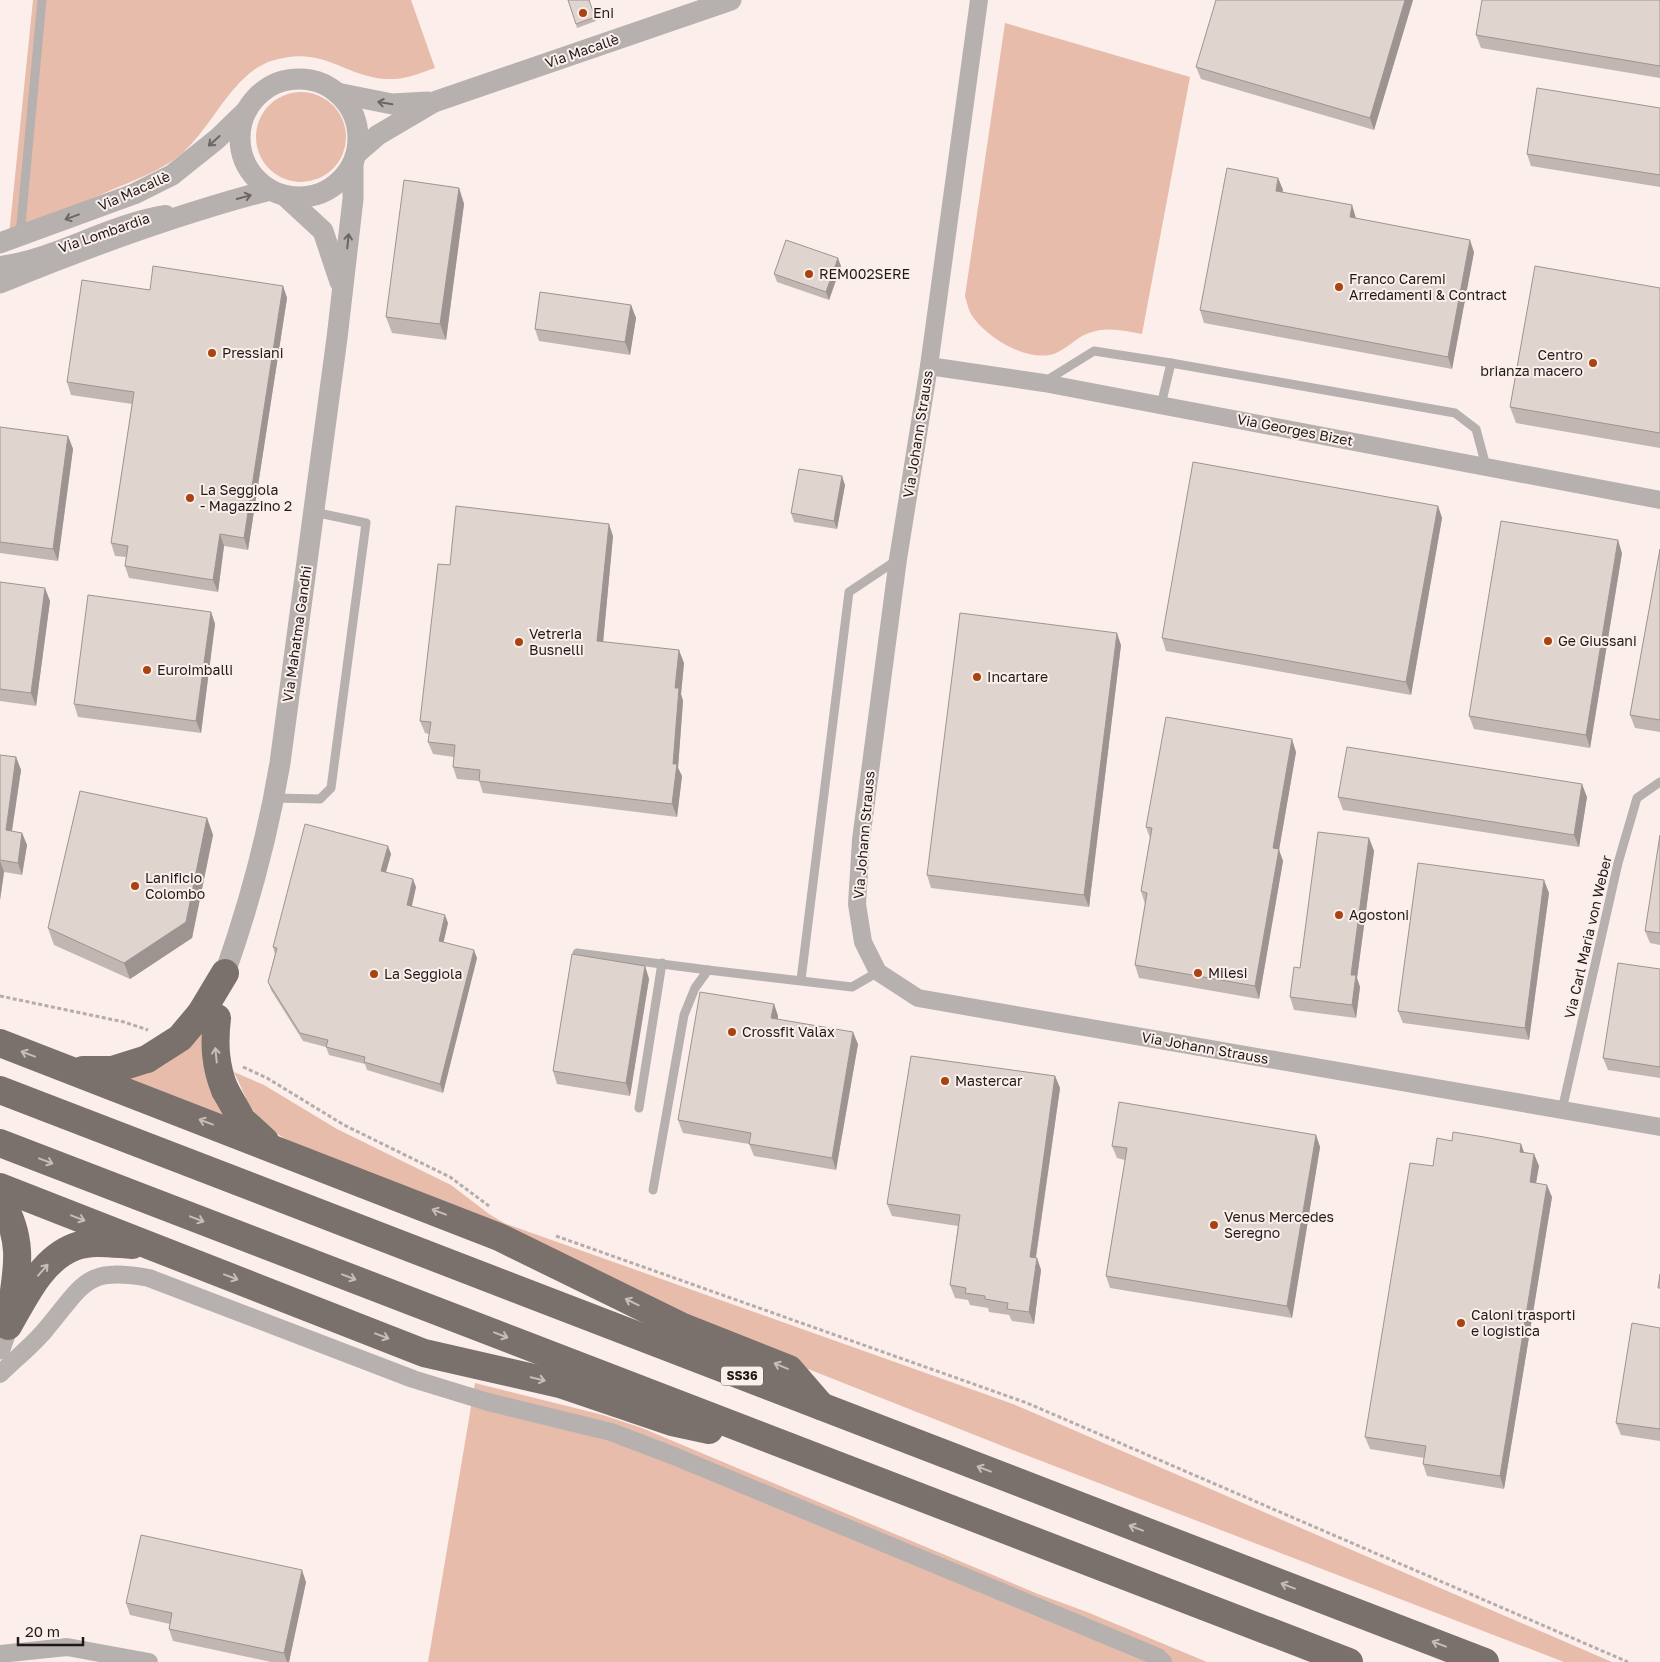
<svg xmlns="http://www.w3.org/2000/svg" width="1660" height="1662" font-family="'Golos Text',sans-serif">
<rect width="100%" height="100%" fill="#fcefeb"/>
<g fill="#e7bcab">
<path d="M33 0H411L435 68C423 72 409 78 395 79 346 81 326 43 271 61 231 75 212 129 180 155 159 172 134 180 109 191 76 206 42 220 9 235Z"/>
<path d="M1005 23 1190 77 1142 334C1125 331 1107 326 1089 333 1077 337 1068 348 1056 353 1029 364 985 337 971 314 968 309 967 302 965 296Z"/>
<circle cx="301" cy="137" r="45"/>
<path d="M202 1029 225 1117 130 1082 128 1077Z"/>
<path d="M234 1072 264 1085 337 1129 451 1185 489 1214 504 1223 1013 1404 1612 1662H1564L1005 1447 730 1338 285 1139 269 1128 244 1100 246 1098Z"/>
<path d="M475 1383 603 1415 642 1428 1038 1594 1087 1612 1207 1662H428Z"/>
</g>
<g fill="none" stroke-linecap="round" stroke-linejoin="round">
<g stroke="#b7aca9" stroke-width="3" stroke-dasharray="4 2.5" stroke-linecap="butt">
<path d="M0 996 124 1022 148 1030"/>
<path d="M243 1067 267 1078 344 1125 450 1177 489 1206"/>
<path d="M556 1236 1027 1403 1628 1662"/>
</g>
<g stroke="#b6b1af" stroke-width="9">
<path d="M20 235 42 0"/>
<path d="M1044 382 1094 351 1171 363"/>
<path d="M1161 405 1171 363 1455 413 1476 429 1486 466"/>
<path d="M274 798 320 799 331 788 366 523 314 512"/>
<path d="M577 953 708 970"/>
<path d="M801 980 849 592 897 560"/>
<path d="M639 1108 662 963"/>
<path d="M1562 1110 1618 863 1637 798 1660 782"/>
<path d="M653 1190 684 1015 695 988 708 970 852 987 878 972"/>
</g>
<g stroke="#b6b1af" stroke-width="18">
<path d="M979 0 929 366 898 559 861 840 857 904 863 942 878 972 918 998 1660 1127"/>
<path d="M0 265C58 257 108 223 166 214"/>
<path d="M929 366 1044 383 1660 500"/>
<path d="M0 1374C15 1359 33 1345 46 1329 84 1284 85 1266 149 1278L413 1379 488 1402 611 1432 674 1456 1158 1657 1163 1662"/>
<path d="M0 1654 67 1647 149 1662"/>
</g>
<g stroke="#b6b1af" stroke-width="21">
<circle cx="299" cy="138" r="59"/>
<path d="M337 93 392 104 428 102"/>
<path d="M356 154 378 135 434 102 731 0"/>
<path d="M284 195 323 231 340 282"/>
<path d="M0 243 134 194 172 175 217 139 247 110"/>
<path d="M0 283C88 247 178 214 270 190"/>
<path d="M225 973C249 905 268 835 280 763L337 338 353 199V163"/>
<path d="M0 1349 8 1326"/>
</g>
<g stroke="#7a706c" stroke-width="28">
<path d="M201 1013 225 973"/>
<path d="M0 1043 499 1237 683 1327 789 1369 821 1406"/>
<path d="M83 1070H112L147 1059"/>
<path d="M0 1090 1485 1662"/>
<path d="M225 1090 242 1120 265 1141"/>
<path d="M0 1143 1349 1662"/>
<path d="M0 1187 424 1353 560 1384 672 1422 709 1430"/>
<path d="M0 1199C24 1239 18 1267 11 1310"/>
<path d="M8 1326C25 1297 41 1260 74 1247 91 1240 114 1244 132 1245"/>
</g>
<g stroke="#7a706c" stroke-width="28">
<path d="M217 1018C214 1044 215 1066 225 1090"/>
<path d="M147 1059 180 1038 201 1013"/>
</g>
</g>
<g fill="#c1b6b2">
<path d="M589 0 596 21 577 28 576 24Z"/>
<path d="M1413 0 1374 130 1201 79 1196 67Z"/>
<path d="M1660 0V78L1481 48 1476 35Z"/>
<path d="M1660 108V187L1531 166 1527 154Z"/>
<path d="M1278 178 1283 190 1282 192 1356 218 1474 252 1452 369 1204 323 1200 310Z"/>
<path d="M459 188 464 204 446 340 392 333 386 317Z"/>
<path d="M841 266 829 300 777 282 774 274Z"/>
<path d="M283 286 287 298 248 550 224 546 218 592 129 578 125 566 126 557 115 556 111 543 132 404 71 395 67 382 150 290Z"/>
<path d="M1660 288V448L1516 423 1510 407Z"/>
<path d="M631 305 636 318 630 355 539 341 535 329Z"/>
<path d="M0 427 68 436 73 449 58 561 0 553Z"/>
<path d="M845 485 837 529 794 522 791 513Z"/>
<path d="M1438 506 1442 518 1411 695 1166 651 1162 638Z"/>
<path d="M613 536 603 642 684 663 681 694 683 701 678 768 682 776 677 817 483 793 479 781 457 779 453 767 454 757 433 754 428 742 429 734 425 733 420 721 450 565Z"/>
<path d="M1660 549V732L1635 728 1630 715Z"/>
<path d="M1622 553 1590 748 1474 729 1469 716Z"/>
<path d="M0 582 50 601 36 706 0 701Z"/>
<path d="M211 612 215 624 201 733 78 717 74 704Z"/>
<path d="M1121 645 1089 907 931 888 927 875Z"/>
<path d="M1296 752 1279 850 1283 861 1259 999 1139 978 1135 965 1145 904 1141 891 1150 838 1146 827Z"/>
<path d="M0 755 16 757 21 770 12 831 22 833 27 845 22 875 4 872 0 900Z"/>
<path d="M1338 797H1587L1579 847 1343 810Z"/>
<path d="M207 818 213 835 192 938 130 979 54 945 48 928Z"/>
<path d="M1660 835V945L1650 943 1645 931Z"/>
<path d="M1369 838 1374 851 1357 978 1360 987 1356 1018 1294 1010 1290 997 1300 968Z"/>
<path d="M391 854 386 872 416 887 412 906 448 923 443 942 477 958 443 1093 367 1070 365 1064 329 1055 326 1047 303 1041 271 990 268 982 275 954 273 947Z"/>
<path d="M1549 893 1529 1040 1403 1023 1398 1011Z"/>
<path d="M645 966 649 979 630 1096 557 1084 553 1071Z"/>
<path d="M1660 969V1078L1608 1070 1603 1058Z"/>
<path d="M774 1004 778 1016V1019L858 1044 836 1170 754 1156 749 1144 683 1133 678 1120Z"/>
<path d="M1055 1076 1060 1088 1036 1258H1037L1041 1270 1034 1324 1012 1321 1009 1315 989 1312 988 1308 970 1305 968 1300 955 1298 950 1285 958 1226 892 1216 887 1204Z"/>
<path d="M1316 1135 1320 1147 1292 1318 1110 1288 1106 1276 1125 1160 1117 1158 1112 1146Z"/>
<path d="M1452 1141 1521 1144 1524 1152 1534 1154 1539 1166 1536 1183 1552 1197 1504 1489 1427 1476 1423 1464 1424 1458 1370 1449 1365 1437 1433 1166Z"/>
<path d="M1660 1328V1441L1621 1435 1616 1423Z"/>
<path d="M306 1582 289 1662H271L173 1641 169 1629 170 1624 130 1615 126 1603Z"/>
</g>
<g fill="#9d9491">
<path d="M1405 0H1413L1374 130 1370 118Z"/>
<path d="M1278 178 1283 190 1280 203 1276 191Z"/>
<path d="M459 188 464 204 446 340 440 324Z"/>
<path d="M1352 205 1356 218 1354 229 1350 217Z"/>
<path d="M1470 240 1474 252 1452 369 1448 357Z"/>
<path d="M838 258 841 266 829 300 826 292Z"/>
<path d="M283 286 287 298 248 550 244 538Z"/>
<path d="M631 305 636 318 630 355 625 342Z"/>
<path d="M68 436 73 449 58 561 53 549Z"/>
<path d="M842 476 845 485 837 529 834 521Z"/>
<path d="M1438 506 1442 518 1411 695 1406 682Z"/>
<path d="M609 524 613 536 602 654 597 641Z"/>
<path d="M220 534 224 546 218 592 213 580Z"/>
<path d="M1618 540 1622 553 1590 748 1586 735Z"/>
<path d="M45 588 50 601 36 706 31 693Z"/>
<path d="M211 612 215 624 201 733 196 721Z"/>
<path d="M1117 633 1121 645 1089 907 1084 895Z"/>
<path d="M679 650 684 663 681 694 683 701 678 768 682 776 677 817 672 804 675 688Z"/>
<path d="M1292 739 1296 752 1279 850 1283 861 1259 999 1255 986 1273 848Z"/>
<path d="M16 757 21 770 10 843 6 830Z"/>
<path d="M1582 784 1587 797 1579 847 1574 835Z"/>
<path d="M207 818 213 835 192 938 130 979 124 963Z"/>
<path d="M22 833 27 845 22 875 18 863Z"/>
<path d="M1369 838 1374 851 1357 978 1360 987 1356 1018 1352 1005 1351 975Z"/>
<path d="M388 846 391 854 384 879 381 871Z"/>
<path d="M0 861 4 872 0 900Z"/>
<path d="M413 879 416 887 410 913 407 905Z"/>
<path d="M1544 880 1549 893 1529 1040 1525 1028Z"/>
<path d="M445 915 448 923 442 949 439 941Z"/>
<path d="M474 950 477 958 443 1093 440 1084Z"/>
<path d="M645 966 649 979 630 1096 626 1083Z"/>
<path d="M774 1004 778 1016 776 1030 771 1018Z"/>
<path d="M853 1032 858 1044 836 1170 832 1158Z"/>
<path d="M1055 1076 1060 1088 1034 1269 1030 1257Z"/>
<path d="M1316 1135 1320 1147 1292 1318 1287 1306Z"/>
<path d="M1521 1144 1525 1156 1520 1152Z"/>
<path d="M1534 1154 1539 1166 1534 1194 1530 1182Z"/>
<path d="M1547 1185 1552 1197 1504 1489 1500 1476Z"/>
<path d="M1037 1258 1041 1270 1034 1324 1029 1312Z"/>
<path d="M302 1570 306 1582 289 1662H287L284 1653Z"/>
</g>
<g fill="#e0d4cf" stroke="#9d9491">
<path d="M568 0H589L595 17 576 24Z"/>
<path d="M1216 0H1405L1370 118 1196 67Z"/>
<path d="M1482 0H1660V66L1476 35Z"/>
<path d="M1537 88 1660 108V175L1527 154Z"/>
<path d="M1227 168 1278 178 1276 191 1352 205 1350 217 1470 240 1448 357 1200 310Z"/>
<path d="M404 180 459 188 440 324 386 317Z"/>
<path d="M786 240 838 258 826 292 774 274Z"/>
<path d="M153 266 283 286 244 538 220 534 213 580 125 566 128 546 111 543 134 392 67 382 82 280 150 290Z"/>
<path d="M1535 266 1660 288V433L1510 407Z"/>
<path d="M540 292 631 305 625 342 535 329Z"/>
<path d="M0 427 68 436 53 549 0 542Z"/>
<path d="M1193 462 1438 506 1406 682 1162 638Z"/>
<path d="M799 469 842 476 834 521 791 513Z"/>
<path d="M456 506 609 524 597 641 679 650 675 688H679L673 764H677L672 804 479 781 480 770 453 767 455 745 428 742 431 722 420 721 438 564 450 565Z"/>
<path d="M1501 521 1618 540 1586 735 1469 716Z"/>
<path d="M1660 549V720L1630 715Z"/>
<path d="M0 582 45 588 31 693 0 689Z"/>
<path d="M88 595 211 612 196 721 74 704Z"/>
<path d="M960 613 1117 633 1084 895 927 875Z"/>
<path d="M1166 717 1292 739 1273 848 1279 849 1255 986 1135 965 1147 893 1141 891 1152 828 1146 827Z"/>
<path d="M1347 747 1582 784 1574 835 1338 797Z"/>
<path d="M0 755 16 757 6 830 22 833 18 863 0 860Z"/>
<path d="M80 791 207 818 186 922 124 963 48 928Z"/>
<path d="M305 824 388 846 381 871 413 879 407 905 445 915 439 941 474 950 440 1084 364 1062 365 1057 326 1047 328 1040 300 1033 268 982 277 948 273 947Z"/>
<path d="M1318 832 1369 838 1351 975H1356L1352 1005 1290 997 1294 967 1300 968Z"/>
<path d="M1660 835V933L1645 931Z"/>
<path d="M1418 863 1544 880 1525 1028 1398 1011Z"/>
<path d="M572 954 645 966 626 1083 553 1071Z"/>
<path d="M1618 963 1660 969V1067L1603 1058Z"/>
<path d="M700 992 774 1004 771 1018 853 1032 832 1158 749 1144 751 1133 678 1120Z"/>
<path d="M911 1056 1055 1076 1030 1257 1037 1258 1029 1312 1007 1309 1008 1303 985 1299V1296L965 1293 966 1288 950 1285 960 1215 887 1204Z"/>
<path d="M1119 1102 1316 1135 1287 1306 1106 1276 1127 1148 1112 1146Z"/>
<path d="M1453 1132 1484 1137 1521 1144 1520 1152 1534 1154 1530 1182 1547 1185 1500 1476 1423 1464 1426 1446 1365 1437 1410 1163 1433 1166 1437 1138 1452 1141Z"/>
<path d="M1660 1274V1288H1658Z"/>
<path d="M1632 1323 1660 1328V1429L1616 1423Z"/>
<path d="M141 1535 302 1570 284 1653 169 1629 172 1613 126 1603Z"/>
</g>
<defs><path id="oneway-shaft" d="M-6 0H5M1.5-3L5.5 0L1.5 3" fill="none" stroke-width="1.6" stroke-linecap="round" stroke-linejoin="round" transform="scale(1.25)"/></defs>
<g stroke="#6a6664">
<use href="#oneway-shaft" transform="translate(385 103) rotate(-171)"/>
<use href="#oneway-shaft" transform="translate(214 141) rotate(138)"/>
<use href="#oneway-shaft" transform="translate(244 197) rotate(-15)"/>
<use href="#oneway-shaft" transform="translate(72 217) rotate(160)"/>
<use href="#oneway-shaft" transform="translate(348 241) rotate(-84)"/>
</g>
<g stroke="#c8bcb8">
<use href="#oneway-shaft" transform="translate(28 1054) rotate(-159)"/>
<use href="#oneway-shaft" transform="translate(216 1055) rotate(-96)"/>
<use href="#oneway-shaft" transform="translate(206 1122) rotate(-159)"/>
<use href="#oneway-shaft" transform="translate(46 1161) rotate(21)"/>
<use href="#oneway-shaft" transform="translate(439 1212) rotate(-159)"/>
<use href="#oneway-shaft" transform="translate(78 1218) rotate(21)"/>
<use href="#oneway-shaft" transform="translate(197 1219) rotate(21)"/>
<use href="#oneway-shaft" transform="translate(43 1270) rotate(-49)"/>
<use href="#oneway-shaft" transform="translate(231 1277) rotate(21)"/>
<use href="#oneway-shaft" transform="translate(349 1277) rotate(21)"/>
<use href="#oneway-shaft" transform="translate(632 1302) rotate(-154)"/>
<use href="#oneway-shaft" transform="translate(501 1335) rotate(21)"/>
<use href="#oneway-shaft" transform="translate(382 1336) rotate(21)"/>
<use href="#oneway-shaft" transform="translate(781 1366) rotate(-157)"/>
<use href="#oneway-shaft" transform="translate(538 1379) rotate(13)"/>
<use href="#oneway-shaft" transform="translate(984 1469) rotate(-159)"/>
<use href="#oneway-shaft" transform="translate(1136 1528) rotate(-159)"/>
<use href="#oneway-shaft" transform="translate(1288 1586) rotate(-159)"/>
<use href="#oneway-shaft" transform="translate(1439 1644) rotate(-159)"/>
</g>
<g fill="#a84312" stroke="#fcefeb" stroke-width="2">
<circle cx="583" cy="13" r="5"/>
<circle cx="809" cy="274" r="5"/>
<circle cx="1339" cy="287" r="5"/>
<circle cx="212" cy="353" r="5"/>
<circle cx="1593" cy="363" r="5"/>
<circle cx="190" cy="498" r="5"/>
<circle cx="1548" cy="641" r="5"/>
<circle cx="519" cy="642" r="5"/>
<circle cx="147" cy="670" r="5"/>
<circle cx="977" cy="677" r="5"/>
<circle cx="135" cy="886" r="5"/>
<circle cx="1339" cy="915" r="5"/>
<circle cx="1198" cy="973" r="5"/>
<circle cx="374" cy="974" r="5"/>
<circle cx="732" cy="1032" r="5"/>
<circle cx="945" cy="1081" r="5"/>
<circle cx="1214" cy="1225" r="5"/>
<circle cx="1461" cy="1323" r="5"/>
</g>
<g text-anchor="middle" stroke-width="4" stroke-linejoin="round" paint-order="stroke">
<rect fill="#fcefeb" stroke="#615a57" stroke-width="1" x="721" y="1366.5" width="42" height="19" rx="4"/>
<g font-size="12" font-weight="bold" fill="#1e1a18">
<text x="742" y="1380">SS36</text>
</g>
<g font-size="14" fill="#1e1a18" stroke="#fcefeb" text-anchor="start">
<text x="593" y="18">Eni</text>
<text x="819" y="279">REM002SERE</text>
<text x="1349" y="284">Franco Caremi<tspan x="1349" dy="16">Arredamenti &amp; Contract</tspan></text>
<text x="222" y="358">Pressiani</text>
<text x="1583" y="360" text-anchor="end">Centro<tspan x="1583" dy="16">brianza macero</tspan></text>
<text x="200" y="495">La Seggiola<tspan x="200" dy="16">- Magazzino 2</tspan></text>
<text x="529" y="639">Vetreria<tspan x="529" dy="16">Busnelli</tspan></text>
<text x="1558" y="646">Ge Giussani</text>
<text x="157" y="675">Euroimballi</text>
<text x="987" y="682">Incartare</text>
<text x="145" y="883">Lanificio<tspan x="145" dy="16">Colombo</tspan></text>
<text x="1349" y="920">Agostoni</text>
<text x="1208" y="978">Milesi</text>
<text x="384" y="979">La Seggiola</text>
<text x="742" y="1037">Crossfit Valax</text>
<text x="955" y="1086">Mastercar</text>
<text x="1224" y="1222">Venus Mercedes<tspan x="1224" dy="16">Seregno</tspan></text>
<text x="1471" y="1320">Caloni trasporti<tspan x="1471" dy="16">e logistica</tspan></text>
</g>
<g font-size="14" fill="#1e1a18" stroke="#fcefeb">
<text transform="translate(582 51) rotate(-19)" y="5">Via Macallè</text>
<text transform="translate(134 191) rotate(-24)" y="5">Via Macallè</text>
<text transform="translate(104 233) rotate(-19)" y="5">Via Lombardia</text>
<text transform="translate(1295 430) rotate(11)" y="5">Via Georges Bizet</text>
<text transform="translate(918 434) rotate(-81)" y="5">Via Johann Strauss</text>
<text transform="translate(297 634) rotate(-82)" y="5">Via Mahatma Gandhi</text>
<text transform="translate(864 835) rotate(-85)" y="5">Via Johann Strauss</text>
<text transform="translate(1588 937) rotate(-77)" y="5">Via Carl Maria von Weber</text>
<text transform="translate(1205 1048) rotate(10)" y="5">Via Johann Strauss</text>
</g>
</g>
<path d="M18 1637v8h65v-8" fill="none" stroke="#1e1a18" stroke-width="2.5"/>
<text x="25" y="1637" font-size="15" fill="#1e1a18" stroke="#fcefeb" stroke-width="4" paint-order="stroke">20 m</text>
</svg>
